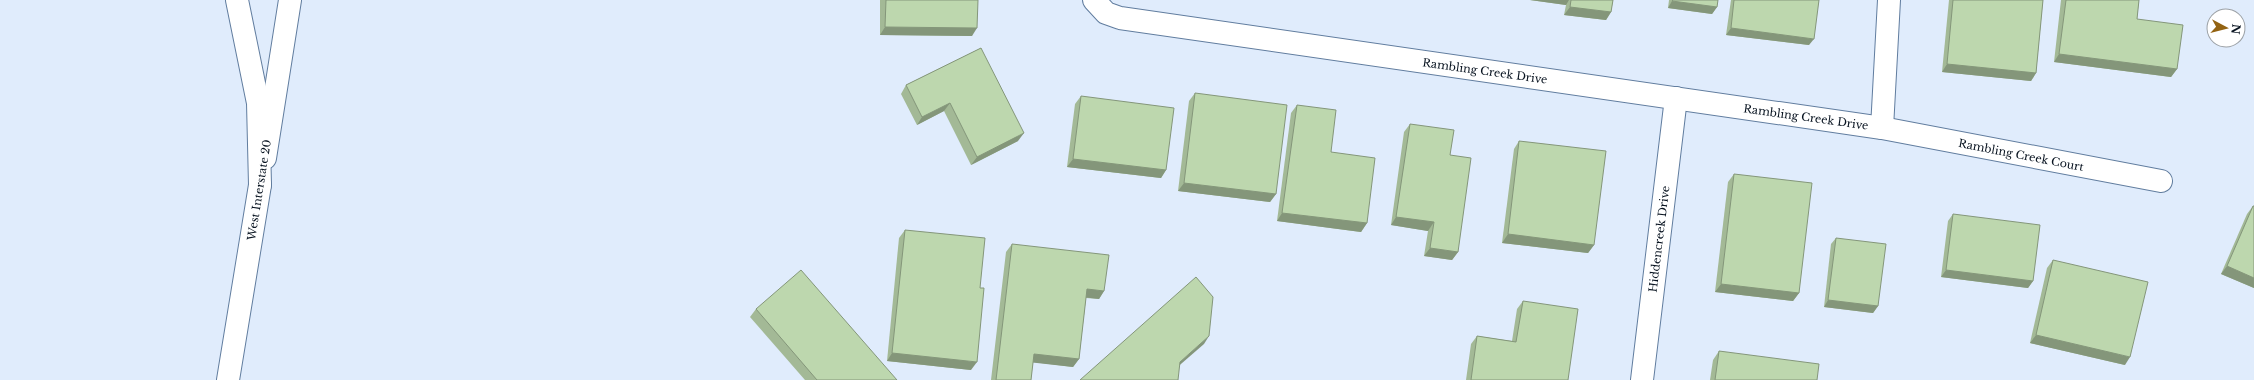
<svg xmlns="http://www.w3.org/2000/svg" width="2254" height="380" font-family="'Libre Baskerville',serif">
<rect width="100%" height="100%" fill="#e0ecfc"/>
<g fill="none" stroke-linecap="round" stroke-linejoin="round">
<defs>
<g id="street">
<path d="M1094 0 1106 13 1120 18 1882 128 2161 181"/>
<path d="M1882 128 1889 0"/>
<path d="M265 158 290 0"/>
<path d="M1642 380 1676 98"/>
</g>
<path id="secondary" d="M228 380 260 185"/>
<path id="highway" d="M237 0 258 103 260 185"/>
</defs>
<use href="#street" stroke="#617d9f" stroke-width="24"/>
<use href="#secondary" stroke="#617d9f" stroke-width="24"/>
<use href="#highway" stroke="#617d9f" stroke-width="24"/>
<use href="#street" stroke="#fff" stroke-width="22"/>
<use href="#secondary" stroke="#fff" stroke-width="22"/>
<use href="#highway" stroke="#fff" stroke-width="22"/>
</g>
<g fill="#a3b996">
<path d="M880 0H978L972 36 880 35Z"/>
<path d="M1530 0H1613L1611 12 1606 20 1564 15 1566 5Z"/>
<path d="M1669 0H1718L1717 7 1712 14 1668 8Z"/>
<path d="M1731 0H1819L1809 45 1726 35Z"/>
<path d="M1949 0H2043L2036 73 2031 81 1942 72Z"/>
<path d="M2061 0H2139L2137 19 2177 69 2171 77 2054 62Z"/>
<path d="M981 48 1018 141 971 165 944 111 917 125 901 94 906 85Z"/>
<path d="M1195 93 1276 194 1270 202 1178 191 1189 101Z"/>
<path d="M1081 96 1166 170 1161 178 1067 167 1075 104Z"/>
<path d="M1297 105 1331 152 1367 223 1361 232 1277 221 1291 113Z"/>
<path d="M1410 124 1450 155 1458 252 1452 260 1424 256 1428 231 1391 225 1404 132Z"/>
<path d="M1519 141 1594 245 1588 253 1502 243 1514 149Z"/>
<path d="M1734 174 1799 293 1793 301 1715 292 1728 182Z"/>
<path d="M2253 206H2254V288L2221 274 2247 214Z"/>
<path d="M1953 214 2033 281 2028 288 1941 277 1948 221Z"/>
<path d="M905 230 971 370 887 361 899 238Z"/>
<path d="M1836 238 1878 306 1873 313 1824 307 1831 244Z"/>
<path d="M1012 244 1104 291 1099 299 1086 298 1079 359 1073 367 1033 362 1031 380H991L1006 252Z"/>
<path d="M2053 260 2125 365 2030 343 2047 268Z"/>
<path d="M1523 301 1568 380H1466L1471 344 1477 336 1512 341 1517 309Z"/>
<path d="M756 309 897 380H805L750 317Z"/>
<path d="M1719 351 1817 380H1710L1713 360Z"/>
</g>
<g fill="#84967a">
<path d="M1530 0H1569L1566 5Z"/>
<path d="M1672 1 1717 7 1712 14 1668 8Z"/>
<path d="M1570 7 1611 12 1606 20 1564 15Z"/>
<path d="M885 27 977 28 972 36 880 35Z"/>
<path d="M1731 28 1814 39 1809 45 1726 35Z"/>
<path d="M2059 54 2177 69 2171 77 2054 62Z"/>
<path d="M1947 64 2036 73 2031 81 1942 72Z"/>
<path d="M950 103 944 111 917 125 922 117Z"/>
<path d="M1024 133 1018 141 971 165 977 157Z"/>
<path d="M1073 159 1166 170 1161 178 1067 167Z"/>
<path d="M1184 183 1276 194 1270 202 1178 191Z"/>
<path d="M1282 213 1367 223 1361 232 1277 221Z"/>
<path d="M1396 217 1434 222 1428 231 1391 225Z"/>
<path d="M1508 234 1594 245 1588 253 1502 243Z"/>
<path d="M1430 248 1458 252 1452 260 1424 256Z"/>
<path d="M2227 266 2254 278V288L2221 274Z"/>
<path d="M1946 270 2033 281 2028 288 1941 277Z"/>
<path d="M1721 284 1799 293 1793 301 1715 292Z"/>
<path d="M1087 289 1104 291 1099 299 1082 297Z"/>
<path d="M1828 300 1878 306 1873 313 1824 307Z"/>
<path d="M2036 335 2130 357 2125 365 2030 343Z"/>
<path d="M1209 336 1204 344 1174 370 1180 362Z"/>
<path d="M892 353 977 362 971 370 887 361Z"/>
<path d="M1034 354 1079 359 1073 367 1028 362Z"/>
</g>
<g fill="#bdd7ae" stroke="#84967a">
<path d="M886 0H978L977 28 885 27Z"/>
<path d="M1571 0H1613L1611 12 1570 7Z"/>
<path d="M1673 0H1718L1717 7 1672 1Z"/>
<path d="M1734 0H1819L1814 39 1731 28Z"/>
<path d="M1953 0H2043L2036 73 1947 64Z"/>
<path d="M2066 0H2139L2137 19 2183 25 2177 69 2059 54Z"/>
<path d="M981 48 1024 133 977 157 950 103 922 117 906 85Z"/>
<path d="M1195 93 1287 105 1276 194 1184 183Z"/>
<path d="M1081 96 1174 108 1166 170 1073 159Z"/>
<path d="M1297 105 1336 110 1331 152 1375 158 1367 223 1282 213Z"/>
<path d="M1410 124 1454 130 1450 155 1471 158 1458 252 1430 248 1434 222 1396 217Z"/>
<path d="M1519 141 1606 151 1594 245 1508 234Z"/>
<path d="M1734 174 1812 183 1799 293 1721 284Z"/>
<path d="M2253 206H2254V278L2227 266Z"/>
<path d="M1953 214 2040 225 2033 281 1946 270Z"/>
<path d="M905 230 985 238 980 288H984L977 362 892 353Z"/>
<path d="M1836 238 1886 244 1878 306 1828 300Z"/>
<path d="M1012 244 1109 255 1104 291 1087 289 1079 359 1034 354 1031 380H996Z"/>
<path d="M2053 260 2148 282 2130 357 2036 335Z"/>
<path d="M801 270 897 380H817L756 309Z"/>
<path d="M1196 277 1213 297 1209 336 1180 362 1178 380H1080Z"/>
<path d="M1523 301 1578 309 1568 380H1471L1477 336 1516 342Z"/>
<path d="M1719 351 1819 364 1817 380H1715Z"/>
</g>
<g text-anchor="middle" stroke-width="3.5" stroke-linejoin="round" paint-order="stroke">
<g font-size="11" fill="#081320" stroke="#fff">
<text transform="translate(1485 71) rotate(8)" y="4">Rambling Creek Drive</text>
<text transform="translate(1806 117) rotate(8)" y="4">Rambling Creek Drive</text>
<text transform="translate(2021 155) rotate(11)" y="4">Rambling Creek Court</text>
<text transform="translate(259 190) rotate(-81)" y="4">West Interstate 20</text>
<text transform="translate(1659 239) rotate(-83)" y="4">Hiddencreek Drive</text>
</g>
</g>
<g transform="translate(2226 28) rotate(97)"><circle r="19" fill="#ffffff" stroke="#9ca1a6"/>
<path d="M0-3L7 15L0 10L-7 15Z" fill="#936312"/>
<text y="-6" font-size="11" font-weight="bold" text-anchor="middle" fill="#081320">N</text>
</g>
</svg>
